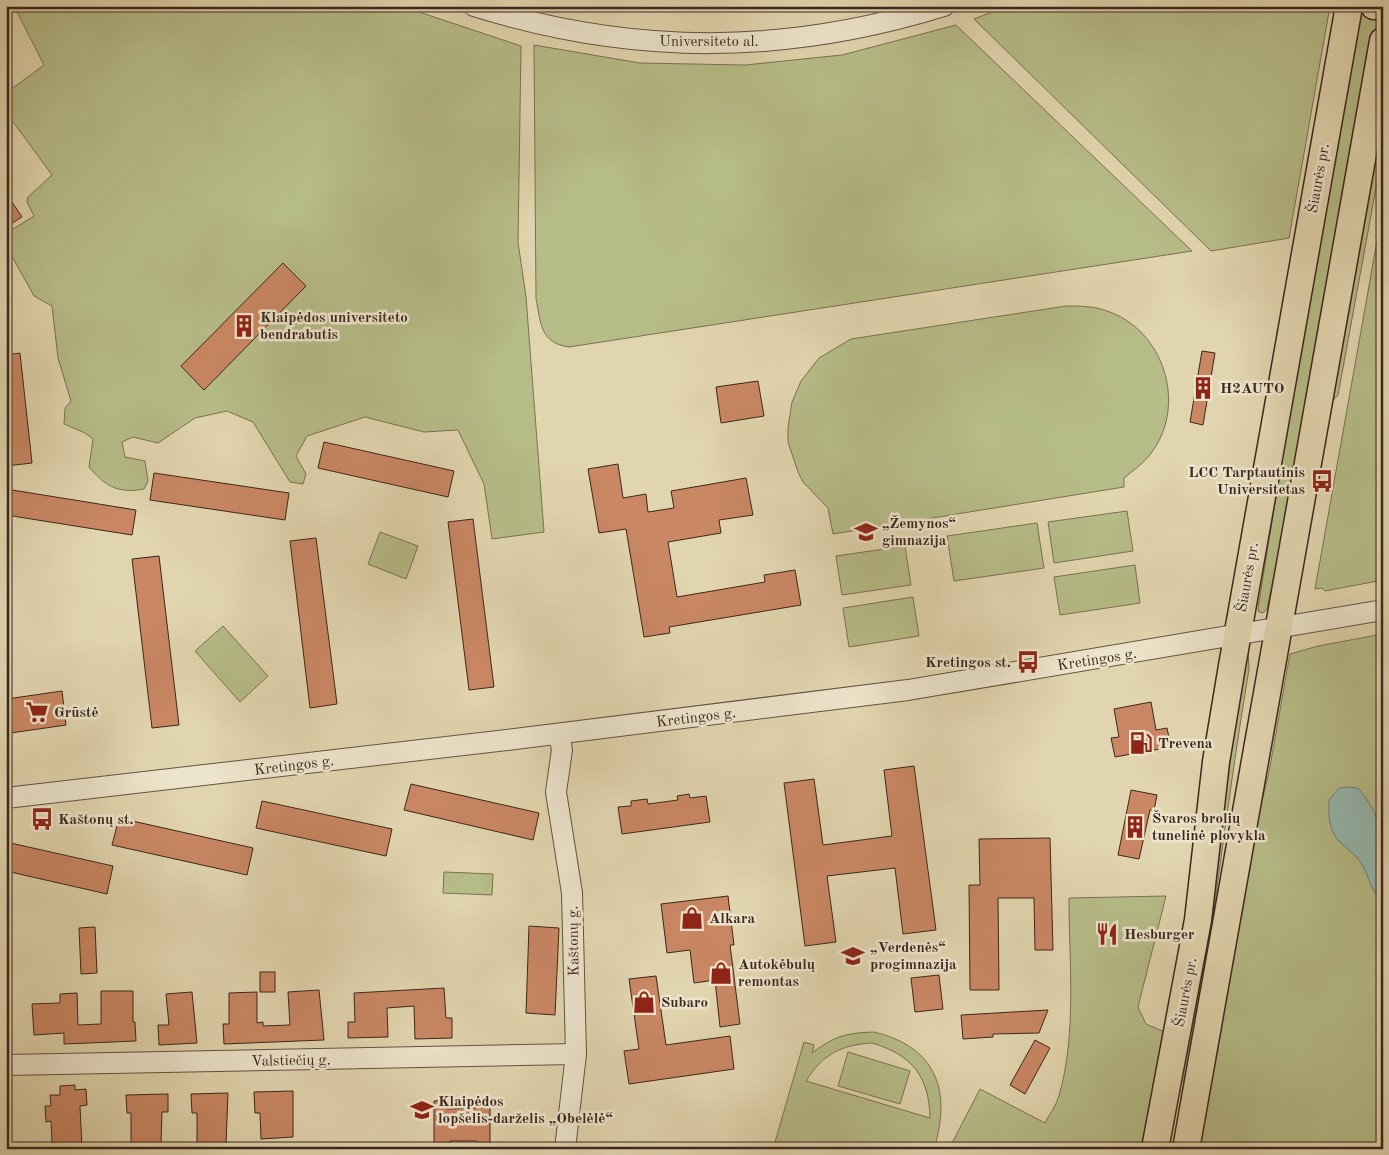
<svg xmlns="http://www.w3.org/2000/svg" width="1389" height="1155" font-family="'Old Standard TT',serif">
<rect width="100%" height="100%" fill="#e1d5af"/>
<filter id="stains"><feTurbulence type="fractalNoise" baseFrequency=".004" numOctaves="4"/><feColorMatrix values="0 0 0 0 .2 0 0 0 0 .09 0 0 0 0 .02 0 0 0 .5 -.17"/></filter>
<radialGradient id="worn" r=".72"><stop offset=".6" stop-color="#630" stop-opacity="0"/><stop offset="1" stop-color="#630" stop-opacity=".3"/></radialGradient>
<g fill="#b6bc88" stroke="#797153" fill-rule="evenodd">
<path d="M14 6H401L521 46 518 242 526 297 544 532 492 539 484 484 458 430 424 432 365 417 307 436 296 456 306 474 303 484 290 482 253 422 227 411 195 418 158 443 133 437 122 442 125 457 145 461 148 481 144 489C118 494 105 486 89 467L93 439 85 433 64 424 65 408 71 401 58 358 52 306 34 296 8 249 7 238 10 231 34 216 27 202 28 197 52 175 6 112V93L44 65Z"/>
<path d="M1007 6H1330L1289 238 1211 251 974 19Z"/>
<path d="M1357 12 1378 17 1281 541 1267 609 1263 613 1259 612 1258 608 1280 472 1285 410Z"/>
<path d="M956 25 1192 251 569 347C540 343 541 323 536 299L534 45 640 63 745 65 842 55Z"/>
<path d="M1383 102V150L1338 395 1328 406Z"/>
<path d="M1383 226V580L1325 591 1322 588 1315 589 1379 230Z"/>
<path d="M1066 306C1080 306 1094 306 1107 311 1164 330 1187 404 1152 452 1144 463 1134 470 1124 478V487L833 534 828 508 803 482 798 472 788 442V428L792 402 801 381 819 358 851 339Z"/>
<path d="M1127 511 1133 551 1054 563 1048 522Z"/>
<path d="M1037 523 1044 568 954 581 947 536Z"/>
<path d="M380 532 418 546 406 579 368 564Z"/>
<path d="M905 546 911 585 842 595 836 556Z"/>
<path d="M1135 565 1140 603 1060 615 1054 577Z"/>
<path d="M913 597 919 636 849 647 843 608Z"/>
<path d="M223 626 268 676 240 702 195 651Z"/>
<path d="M1383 634V1149H1196L1247 862 1269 772 1290 654 1318 646Z"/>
<path d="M1245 650 1248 651 1249 669C1226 806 1211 945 1189 1083L1178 1081Z"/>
<path d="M444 872 493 874 492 895 443 893Z"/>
<path d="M1166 896 1138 1007 1146 1024 1167 1033 1142 1149H949L980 1089 1045 1123C1049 1115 1056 1106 1059 1096 1077 1034 1069 963 1069 898Z"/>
<path d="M874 1032C936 1047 952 1090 934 1149H773L804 1042 814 1045 812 1053C835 1036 845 1033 874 1032ZM872 1043C912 1055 929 1076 930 1118L806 1081C823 1054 841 1045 872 1043Z"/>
<path d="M848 1052 910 1071 900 1104 838 1086Z"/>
</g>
<path fill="#95b8b0" stroke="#717e76" d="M1347 787 1358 788C1389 823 1383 857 1383 902 1367 886 1372 881 1362 865 1357 855 1349 851 1341 843 1329 833 1328 814 1329 800L1339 788Z"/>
<g fill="#c98763" stroke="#3c261e">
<path d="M6 193 22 217 6 227Z"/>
<path d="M283 263 306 286 204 390 181 366Z"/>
<path d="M1202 351 1215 353 1203 425 1190 422Z"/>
<path d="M20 353 32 463 6 466V355Z"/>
<path d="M758 381 764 416 721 423 716 387Z"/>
<path d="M324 442 454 471 448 497 318 468Z"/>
<path d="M618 464 623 498 646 494 648 512 674 508 671 491 746 478 753 515 719 520 721 533 668 542 677 597 765 582 764 575 795 570 801 605 669 627 670 633 644 637 626 529 599 533 588 469Z"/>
<path d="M154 473 289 493 285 520 150 500Z"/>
<path d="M6 489 136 510 132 535 6 515Z"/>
<path d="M473 519 494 687 469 690 448 522Z"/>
<path d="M316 538 337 704 310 708 290 541Z"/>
<path d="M159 556 179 725 152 728 132 559Z"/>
<path d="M62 691 66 725 11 733 7 699Z"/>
<path d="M1151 702 1156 730 1167 728 1171 747 1115 757 1111 738 1119 737 1114 709Z"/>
<path d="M914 766 936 930 903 934 895 868 827 876 836 942 805 946 784 783 814 779 823 845 892 836 884 770Z"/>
<path d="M411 784 539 813 533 840 404 810Z"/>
<path d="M1131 790 1157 795 1154 810H1150L1139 859 1118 855Z"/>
<path d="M689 794 690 798 706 796 710 822 622 834 618 807 631 806V801L647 799 648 804 678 800 677 796Z"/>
<path d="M262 801 392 829 386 856 256 828Z"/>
<path d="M119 818 253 848 247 875 112 845Z"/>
<path d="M1050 838 1053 950H1035L1034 898H998L999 990H970L969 885H980L979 839Z"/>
<path d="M6 842 113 866 107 894 6 871Z"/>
<path d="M728 896 734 945H730L740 1024 720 1027 715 980 694 983 690 950 667 953 661 904Z"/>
<path d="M529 926 559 928 555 1015 526 1013Z"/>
<path d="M95 927 97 973 81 974 79 928Z"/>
<rect x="260" y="972" width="15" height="20"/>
<path d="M939 975 943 1009 915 1012 911 978Z"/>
<path d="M656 976 666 1045 730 1036 734 1069 629 1084 624 1051 639 1049 629 979Z"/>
<path d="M444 988 446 1018H452V1038L415 1039 414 1006 387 1008 388 1037 348 1038V1022H355L354 993Z"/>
<path d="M319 990 324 1040 224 1044 223 1024H229V993L257 992V1023L263 1022V1026L290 1025 288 992Z"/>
<path d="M101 991H133V1022H135L136 1041 64 1044V1033L34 1035 32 1004 60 1003V994L77 993 78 1025 101 1024Z"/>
<path d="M192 992 197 1043 159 1045 158 1025H169L166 994Z"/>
<path d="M1048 1010 1039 1033 993 1034V1037L963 1039 961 1015Z"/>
<path d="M1035 1040 1050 1048 1025 1094 1010 1085Z"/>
<path d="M75 1085V1090L86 1089 87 1105 80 1106 82 1149H56V1143H52L51 1121 46 1122 45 1106H51L50 1095H60V1086Z"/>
<path d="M293 1091V1137L261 1139 260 1113H255L254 1092Z"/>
<path d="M228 1093 226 1144H197V1113H192L191 1094Z"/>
<path d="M168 1094V1112H162L161 1145 131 1144V1113H127L126 1095Z"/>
<path d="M447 1100V1109L476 1108V1100H490V1149H478L477 1141H450V1149H434V1101Z"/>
</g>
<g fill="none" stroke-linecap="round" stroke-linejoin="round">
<defs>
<g id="minor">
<path d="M474 6C634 56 785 55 944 6"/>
<path d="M559 734 562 750 556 792 572 893 576 1054 565 1149"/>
<path d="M6 798 515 739 908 690 1383 610"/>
<path d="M6 1065 576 1054"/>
</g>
<g id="major">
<path d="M1374 6H1383"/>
<path d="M1155 1149 1198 920 1216 762 1232 666 1349 6"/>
<path d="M1186 1149 1383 41"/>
</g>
</defs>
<use href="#minor" stroke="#655242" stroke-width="22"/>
<use href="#major" stroke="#3c261e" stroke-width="29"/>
<use href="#minor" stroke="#ece4cb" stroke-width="20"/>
<use href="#major" stroke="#e1d5af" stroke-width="26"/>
</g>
<defs>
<symbol id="building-bare" viewBox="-9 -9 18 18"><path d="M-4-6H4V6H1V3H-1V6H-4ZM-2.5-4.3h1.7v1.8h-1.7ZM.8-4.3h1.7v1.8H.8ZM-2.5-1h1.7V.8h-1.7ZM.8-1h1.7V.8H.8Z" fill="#8f2418" stroke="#ece4cb" stroke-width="2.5" paint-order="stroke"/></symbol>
<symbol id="bus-bare" viewBox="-9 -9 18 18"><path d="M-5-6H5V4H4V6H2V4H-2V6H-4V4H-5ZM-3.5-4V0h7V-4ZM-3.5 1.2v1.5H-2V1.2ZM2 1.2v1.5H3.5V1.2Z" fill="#8f2418" stroke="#ece4cb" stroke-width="2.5" paint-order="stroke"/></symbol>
<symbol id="school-bare" viewBox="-9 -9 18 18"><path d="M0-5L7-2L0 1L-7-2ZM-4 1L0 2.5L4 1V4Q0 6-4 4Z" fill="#8f2418" stroke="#ece4cb" stroke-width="2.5" paint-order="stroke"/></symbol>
<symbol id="supermarket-bare" viewBox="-9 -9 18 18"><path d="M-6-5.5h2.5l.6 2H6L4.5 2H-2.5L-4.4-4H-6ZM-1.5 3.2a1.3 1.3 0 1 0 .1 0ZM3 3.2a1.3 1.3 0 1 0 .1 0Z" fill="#8f2418" stroke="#ece4cb" stroke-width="2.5" paint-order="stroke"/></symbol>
<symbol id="fuel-bare" viewBox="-9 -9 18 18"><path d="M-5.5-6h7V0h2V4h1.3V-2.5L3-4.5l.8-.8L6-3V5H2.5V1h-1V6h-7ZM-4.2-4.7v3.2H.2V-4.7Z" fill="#8f2418" stroke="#ece4cb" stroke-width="2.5" paint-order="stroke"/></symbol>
<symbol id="shop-bare" viewBox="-9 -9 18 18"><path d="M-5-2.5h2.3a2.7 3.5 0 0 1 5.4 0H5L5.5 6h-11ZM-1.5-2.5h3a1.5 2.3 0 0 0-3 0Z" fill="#8f2418" stroke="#ece4cb" stroke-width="2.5" paint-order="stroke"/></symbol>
<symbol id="restaurant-bare" viewBox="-9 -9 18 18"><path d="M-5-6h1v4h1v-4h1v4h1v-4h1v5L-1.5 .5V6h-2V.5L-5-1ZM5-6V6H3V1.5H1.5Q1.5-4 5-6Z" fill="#8f2418" stroke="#ece4cb" stroke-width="2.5" paint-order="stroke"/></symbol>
</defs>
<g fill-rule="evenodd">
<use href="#building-bare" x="228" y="310" width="32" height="32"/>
<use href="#building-bare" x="1187" y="372" width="32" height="32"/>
<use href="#bus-bare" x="1306" y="465" width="32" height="32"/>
<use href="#school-bare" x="850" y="516" width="32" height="32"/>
<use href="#bus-bare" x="1012" y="646" width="32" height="32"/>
<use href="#supermarket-bare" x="21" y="696" width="32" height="32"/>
<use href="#fuel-bare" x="1125" y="727" width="32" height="32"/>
<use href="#bus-bare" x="26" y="803" width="32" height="32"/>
<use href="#building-bare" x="1119" y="811" width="32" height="32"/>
<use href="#shop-bare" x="676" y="902" width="32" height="32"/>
<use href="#restaurant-bare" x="1091" y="918" width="32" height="32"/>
<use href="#school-bare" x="837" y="940" width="32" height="32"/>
<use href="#shop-bare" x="705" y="957" width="32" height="32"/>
<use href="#shop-bare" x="628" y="986" width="32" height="32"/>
<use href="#school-bare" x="406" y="1094" width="32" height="32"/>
</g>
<g text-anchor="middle" stroke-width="5" stroke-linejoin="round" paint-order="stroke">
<g font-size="15" fill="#3c261e" stroke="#ece4cb">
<text x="709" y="46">Universiteto al.</text>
<text transform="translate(1318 178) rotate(-80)" y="5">Šiaurės pr.</text>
<text transform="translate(1247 577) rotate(-80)" y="5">Šiaurės pr.</text>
<text transform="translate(1097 659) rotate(-9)" y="5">Kretingos g.</text>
<text transform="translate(696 717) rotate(-7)" y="5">Kretingos g.</text>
<text transform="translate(294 765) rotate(-7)" y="5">Kretingos g.</text>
<text transform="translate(573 941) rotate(-91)" y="5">Kaštonų g.</text>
<text transform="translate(1185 992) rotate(-79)" y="5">Šiaurės pr.</text>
<text transform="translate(291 1060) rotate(-1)" y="5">Valstiečių g.</text>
</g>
<g font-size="15" font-weight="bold" fill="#3c261e" stroke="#ece4cb" text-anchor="start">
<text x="260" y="322">Klaipėdos universiteto<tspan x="260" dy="17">bendrabutis</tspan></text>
<text x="1220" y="393">H2AUTO</text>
<text x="1305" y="477" text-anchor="end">LCC Tarptautinis<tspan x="1305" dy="17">Universitetas</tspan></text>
<text x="882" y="528">„Žemynos“<tspan x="882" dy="17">gimnazija</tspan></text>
<text x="1011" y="667" text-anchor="end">Kretingos st.</text>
<text x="54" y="717">Grūstė</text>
<text x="1158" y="748">Trevena</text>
<text x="1152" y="823">Švaros brolių<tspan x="1152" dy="17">tunelinė plovykla</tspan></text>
<text x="58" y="824">Kaštonų st.</text>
<text x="709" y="923">Alkara</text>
<text x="1124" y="939">Hesburger</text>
<text x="870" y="952">„Verdenės“<tspan x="870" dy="17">progimnazija</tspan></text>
<text x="738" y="969">Autokėbulų<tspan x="738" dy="17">remontas</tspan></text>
<text x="661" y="1007">Subaro</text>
<text x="438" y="1106">Klaipėdos<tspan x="438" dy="17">lopšelis-darželis „Obelėlė“</tspan></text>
</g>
</g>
<rect width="1389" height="1155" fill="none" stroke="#e1d5af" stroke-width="25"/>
<rect x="8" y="8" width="1374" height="1140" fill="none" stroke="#3c261e" stroke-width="2.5"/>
<rect x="12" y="12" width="1364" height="1130" fill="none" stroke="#3c261e"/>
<rect width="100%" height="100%" filter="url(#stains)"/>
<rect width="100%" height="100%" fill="url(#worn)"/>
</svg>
